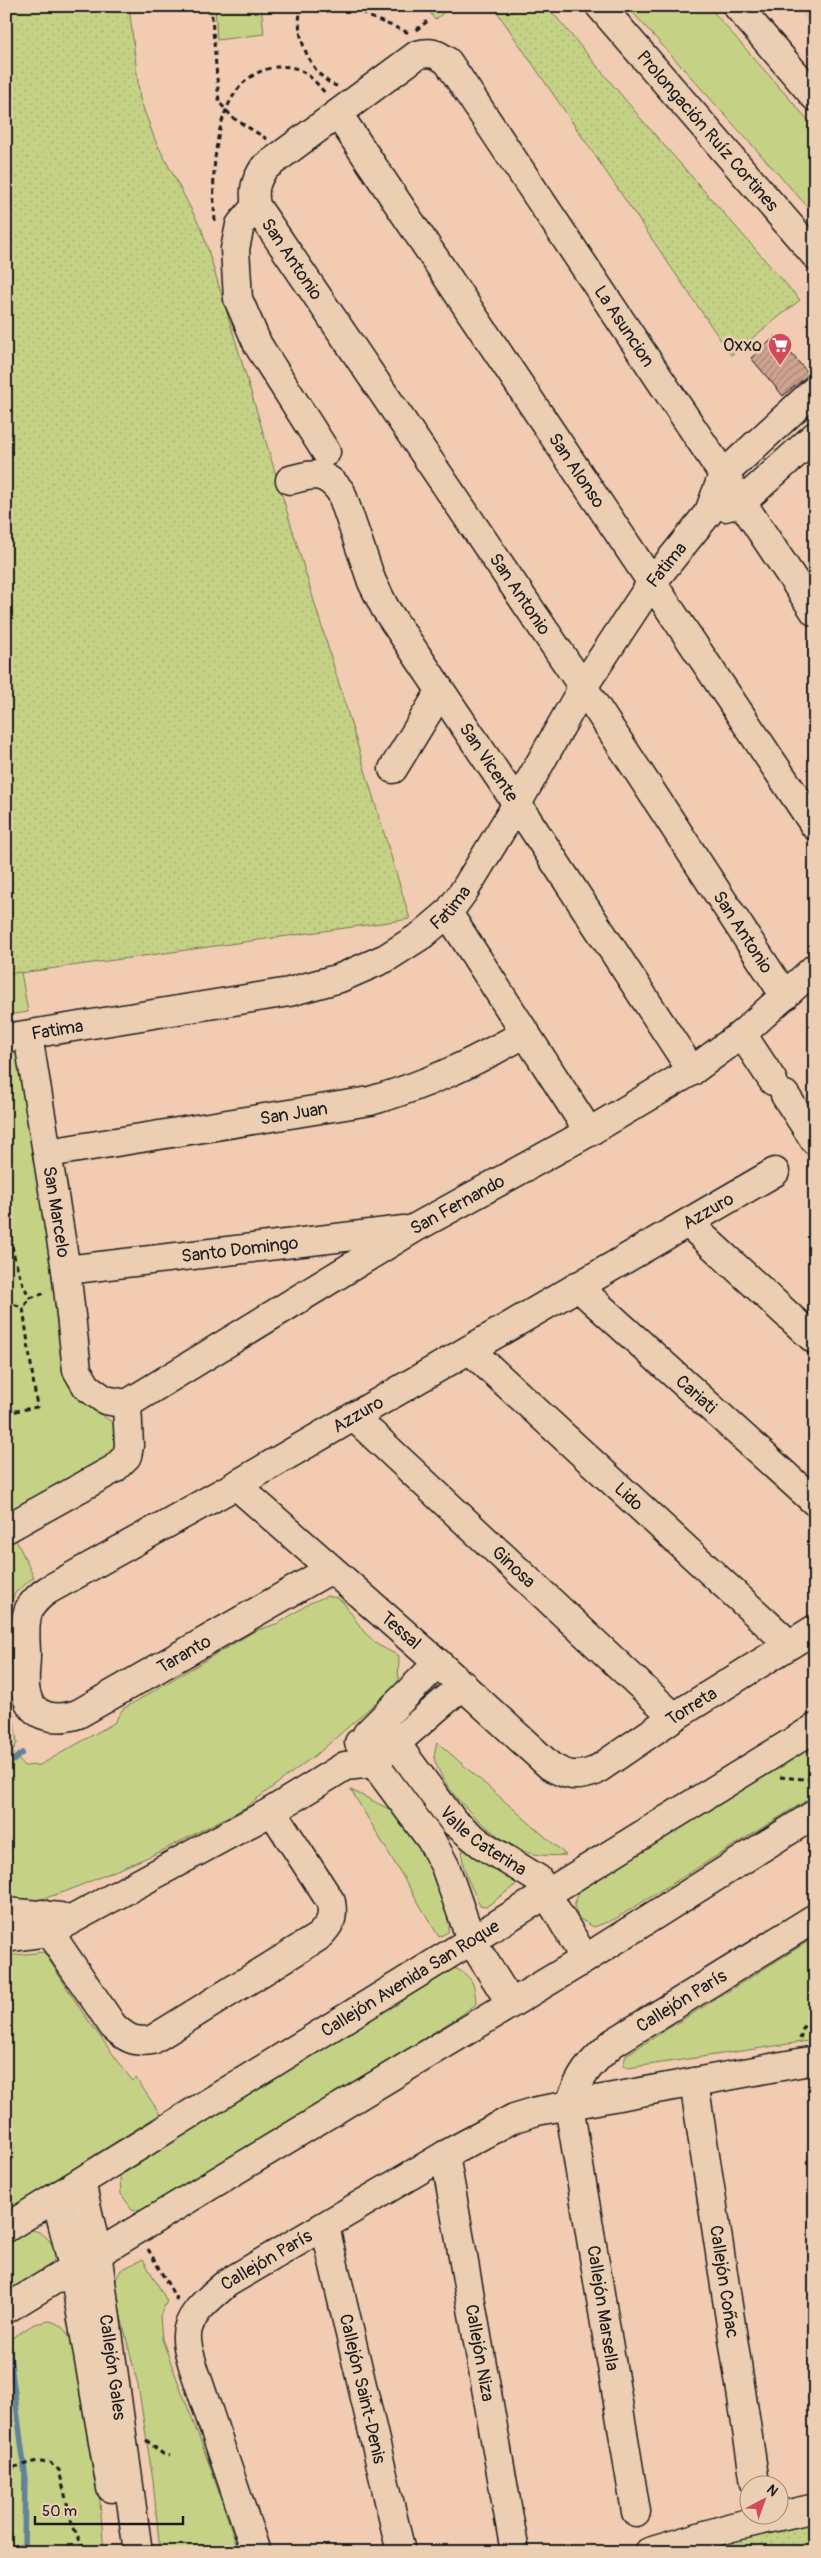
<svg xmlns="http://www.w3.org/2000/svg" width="821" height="2558" font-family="Pangolin,sans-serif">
<defs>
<pattern id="industrial-furrows" width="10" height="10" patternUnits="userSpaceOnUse" patternTransform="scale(1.25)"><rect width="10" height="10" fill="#e3bda5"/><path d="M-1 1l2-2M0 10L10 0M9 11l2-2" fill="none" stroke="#c2a28d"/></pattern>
<pattern id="grass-dots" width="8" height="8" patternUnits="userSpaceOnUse" patternTransform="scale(1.25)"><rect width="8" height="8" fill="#c5d286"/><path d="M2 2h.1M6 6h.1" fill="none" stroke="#a9b473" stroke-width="1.8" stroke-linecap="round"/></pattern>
<pattern id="building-hatch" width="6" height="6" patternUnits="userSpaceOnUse" patternTransform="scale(1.25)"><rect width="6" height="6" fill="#d0a492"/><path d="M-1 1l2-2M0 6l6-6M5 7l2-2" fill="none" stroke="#a88576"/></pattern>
</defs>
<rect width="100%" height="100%" fill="#f1ccb2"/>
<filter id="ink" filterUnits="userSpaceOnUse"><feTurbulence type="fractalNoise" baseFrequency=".02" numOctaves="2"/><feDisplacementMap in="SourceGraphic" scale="10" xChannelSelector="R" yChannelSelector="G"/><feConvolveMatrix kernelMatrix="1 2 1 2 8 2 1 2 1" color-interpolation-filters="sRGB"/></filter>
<g filter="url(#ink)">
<path fill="url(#industrial-furrows)" d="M795 6H815V29Z"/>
<g fill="url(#grass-dots)" stroke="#707751">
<path d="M6 6H129L140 99 155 140 202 230 410 919 6 975Z"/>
<path d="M426 6H451L435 20Z"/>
<path d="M493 6H547L648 127 800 300 731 355Z"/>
<path d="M815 2517V2552H681Z"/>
</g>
<g fill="#c5d286" stroke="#707751">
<path d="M215 6H261L264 34 217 40Z"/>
<path d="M627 6H708L815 128V215Z"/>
<path d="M21 972 28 1012 6 1015V974Z"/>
<path d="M20 1050 57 1279 64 1375 85 1404 112 1422 121 1419V1455L6 1520V1052Z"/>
<path d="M16 1540 34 1577 15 1593 8 1610 7 1659 17 1743 12 1752 24 1766 40 1765 114 1723 123 1709 255 1631 279 1623 310 1603 327 1596 337 1598 343 1602 364 1632 378 1645 399 1656 398 1683 322 1750 246 1807 160 1852 67 1891 36 1901 6 1899V1546Z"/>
<path d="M815 1738V1795L615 1919 594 1927 578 1918 574 1905 583 1882Z"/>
<path d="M437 1742 566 1855C553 1856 535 1856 523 1851 491 1835 446 1796 435 1761 433 1756 436 1747 437 1742Z"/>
<path d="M351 1790 391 1810 426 1854 451 1918 448 1932 439 1937Z"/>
<path d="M465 1842 518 1883 486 1907 480 1906C472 1886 456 1863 465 1842Z"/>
<path d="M815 1937V2040L628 2068 623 2066 626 2055Z"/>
<path d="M44 1952 83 2013 128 2075 133 2081 136 2078 160 2114 6 2211V1956Z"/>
<path d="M450 1966C471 1975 475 1981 476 2004L457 2018 143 2212 132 2209 121 2194 120 2176Z"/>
<path d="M30 2230C43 2230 50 2241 57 2251L50 2271 6 2299V2242Z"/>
<path d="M143 2259 167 2301 160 2316 162 2339 211 2469 239 2552H160L153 2481 138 2385 113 2285 121 2270Z"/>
<path d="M50 2321C67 2326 71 2338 75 2354L100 2502 104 2552H6V2342L34 2324Z"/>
</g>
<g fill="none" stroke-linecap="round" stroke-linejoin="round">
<g stroke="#62819a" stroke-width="5.5">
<path d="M6 1767 22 1753"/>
<path d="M8 2341 25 2473 24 2552"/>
</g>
</g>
<path fill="url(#building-hatch)" stroke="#1c1c1c" d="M776 336 809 374 783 396 751 358Z"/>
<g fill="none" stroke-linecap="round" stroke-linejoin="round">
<defs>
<g id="minor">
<path id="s1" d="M338 114 815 826"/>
<path d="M256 206 240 225 235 249 238 299 258 345 326 452"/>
<path id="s2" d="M290 480C314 474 324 470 341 492L372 582 385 608 517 804 692 1071"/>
<path d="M725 507 742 502 815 436"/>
<path d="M393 769 440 692"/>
<path d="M448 913 589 1132"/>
<path id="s3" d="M785 996 583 687 256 206C253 190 255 182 264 168L417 55C431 51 438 54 448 62L815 612"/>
<path d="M742 1034 773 1081"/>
<path id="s4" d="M28 1035 66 1270 77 1370 87 1387 105 1400 127 1404 413 1229 589 1132 692 1071 742 1034 815 968"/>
<path id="s5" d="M6 1038 289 992 340 978 386 958 422 935 448 913 464 891 517 804 583 687 651 584 709 512 723 475 815 390"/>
<path d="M785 1095 815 1141"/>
<path id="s6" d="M48 1153 370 1101C430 1084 472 1063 526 1033"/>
<path d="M688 1223 815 1340"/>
<path id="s7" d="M66 1270 404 1230"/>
<path id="s8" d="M577 1286 815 1502"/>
<path id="s9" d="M470 1350 789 1644"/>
<path id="s10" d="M354 1417 674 1717"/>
<path id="s11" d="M236 1485 438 1663 550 1766C567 1776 576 1778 595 1771L674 1717 815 1629"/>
<path d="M6 1529 114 1469 127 1456 129 1446 127 1404"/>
<path id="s12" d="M331 1569 78 1714C58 1721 31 1719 26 1693 23 1681 26 1667 26 1655 26 1640 23 1623 29 1609 34 1601 40 1595 48 1590L236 1485 775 1172"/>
<path id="s13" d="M380 1722 454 1822 481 1844 538 1879 585 1959"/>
<path d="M367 1734 438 1663"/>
<path d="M359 1743 431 1840 445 1866 471 1940 510 2002"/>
<path d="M6 1912 60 1917"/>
<path d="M42 1914 49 1932 113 2026C126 2038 134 2043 152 2040L318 1937C330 1925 334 1919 331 1902L272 1811"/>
<path d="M6 1938 49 1932 272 1811 345 1766 373 1763 463 1685"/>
<path id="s14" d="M694 2082 755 2483"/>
<path id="s15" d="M445 2155 515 2552"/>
<path id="s16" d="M81 2182 97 2252 138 2552"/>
<path d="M56 2197 73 2267 111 2488"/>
<path id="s17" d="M325 2227 401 2552"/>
<path id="s18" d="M6 2228 815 1728"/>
<path d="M6 2309 585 1959 815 1814"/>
<path id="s19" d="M636 2512 569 2105C581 2074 588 2065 613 2043L815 1918"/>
<path id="s20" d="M256 2552 193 2366C191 2358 187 2348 187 2339 185 2316 211 2297 227 2283L445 2155 514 2118 537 2111 815 2060"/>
<path d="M649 2552 732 2527 815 2508"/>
</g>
<g id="major">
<path id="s21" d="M600 6 815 255"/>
<path d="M737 6 815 97"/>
</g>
</defs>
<use href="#minor" stroke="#1c1c1c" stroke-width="31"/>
<use href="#major" stroke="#1c1c1c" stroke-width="31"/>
<g stroke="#1c1c1c" stroke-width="3" stroke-dasharray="5 4" stroke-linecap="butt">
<path d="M211 6 219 102 233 118 267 139"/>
<path d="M302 6C292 31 311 78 337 86"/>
<path d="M356 6 368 16 409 33"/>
<path d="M416 30 429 20"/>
<path d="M215 221C211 173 212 81 271 68 298 62 310 75 326 94"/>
<path d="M10 1210C9 1241 15 1271 30 1298"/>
<path d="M6 1301 23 1308"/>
<path d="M6 1413 37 1407 23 1308 30 1298 45 1293"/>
<path d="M780 1777 815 1780"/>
<path d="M800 2039 803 2028 815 2014"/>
<path d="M148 2249 177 2300"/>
<path d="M146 2440 163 2454 170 2456"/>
<path d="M6 2465 11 2468 37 2461 51 2464 59 2470 72 2524 85 2552"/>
</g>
<use href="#minor" stroke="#eccfb3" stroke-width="28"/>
<use href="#major" stroke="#eccfb3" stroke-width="28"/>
</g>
</g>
<defs>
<symbol id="supermarket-pin" viewBox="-11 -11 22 30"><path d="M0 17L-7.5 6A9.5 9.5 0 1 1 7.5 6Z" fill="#d1495b" stroke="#eccfb3"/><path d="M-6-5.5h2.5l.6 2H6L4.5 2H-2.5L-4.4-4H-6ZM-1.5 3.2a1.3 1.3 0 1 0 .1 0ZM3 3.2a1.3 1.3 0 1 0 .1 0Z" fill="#fff"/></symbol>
</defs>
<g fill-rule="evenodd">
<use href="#supermarket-pin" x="766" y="331" width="28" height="38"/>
</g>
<g text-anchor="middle" stroke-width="5" stroke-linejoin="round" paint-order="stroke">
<g font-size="18" fill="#1c1c1c" stroke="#eccfb3">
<text dy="6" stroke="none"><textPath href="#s21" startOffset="165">Prolongación Ruíz Cortines</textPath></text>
<text transform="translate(292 259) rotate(56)" y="6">San Antonio</text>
<text dy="6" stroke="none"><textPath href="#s3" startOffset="1532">La Asuncion</textPath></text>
<text dy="6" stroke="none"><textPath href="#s1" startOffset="429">San Alonso</textPath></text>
<text dy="6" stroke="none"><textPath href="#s5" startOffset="878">Fatima</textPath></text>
<text transform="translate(520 594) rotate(56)" y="6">San Antonio</text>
<text dy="6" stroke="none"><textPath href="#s2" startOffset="368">San Vicente</textPath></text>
<text dy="6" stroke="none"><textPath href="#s5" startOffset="472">Fatima</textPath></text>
<text transform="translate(743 932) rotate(57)" y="6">San Antonio</text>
<text dy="6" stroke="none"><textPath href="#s5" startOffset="52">Fatima</textPath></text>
<text dy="6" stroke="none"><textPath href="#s6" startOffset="249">San Juan</textPath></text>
<text dy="6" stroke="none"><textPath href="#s4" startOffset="789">San Fernando</textPath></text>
<text dy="6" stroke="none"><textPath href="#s4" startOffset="179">San Marcelo</textPath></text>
<text dy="6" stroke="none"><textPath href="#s12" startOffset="1229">Azzuro</textPath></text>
<text dy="6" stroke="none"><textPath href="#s7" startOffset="175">Santo Domingo</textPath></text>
<text dy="6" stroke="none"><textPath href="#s8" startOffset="161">Cariati</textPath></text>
<text dy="6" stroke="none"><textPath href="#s12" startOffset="824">Azzuro</textPath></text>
<text dy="6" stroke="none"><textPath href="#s9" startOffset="216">Lido</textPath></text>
<text dy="6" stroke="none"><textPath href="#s10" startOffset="219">Ginosa</textPath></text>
<text dy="6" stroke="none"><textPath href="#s11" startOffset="220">Tessal</textPath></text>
<text transform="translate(184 1654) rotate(-30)" y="6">Taranto</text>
<text dy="6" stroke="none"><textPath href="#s11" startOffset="585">Torreta</textPath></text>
<text dy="6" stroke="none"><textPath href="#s13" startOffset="159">Valle Caterina</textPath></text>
<text dy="6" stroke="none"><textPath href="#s18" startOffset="475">Callejón Avenida San Roque</textPath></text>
<text dy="6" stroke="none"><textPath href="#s19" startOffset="570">Callejón París</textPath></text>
<text dy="6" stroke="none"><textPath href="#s20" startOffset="341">Callejón París</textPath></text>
<text dy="6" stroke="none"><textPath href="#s14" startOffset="202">Callejón Coñac</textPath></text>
<text transform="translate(603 2308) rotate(81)" y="6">Callejón Marsella</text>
<text dy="6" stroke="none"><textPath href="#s15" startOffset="201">Callejón Niza</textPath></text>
<text dy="6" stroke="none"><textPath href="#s16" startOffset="188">Callejón Gales</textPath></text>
<text dy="6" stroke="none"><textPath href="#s17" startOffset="166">Callejón Saint-Denis</textPath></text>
</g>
<g font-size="18" fill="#1c1c1c" stroke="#eccfb3" text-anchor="end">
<text x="762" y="351">Oxxo</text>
</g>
</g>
<rect width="821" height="2558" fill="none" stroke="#eccfb3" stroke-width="25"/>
<rect x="12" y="12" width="796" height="2533" fill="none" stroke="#1c1c1c" stroke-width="2" filter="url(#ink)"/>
<g transform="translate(764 2500) rotate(41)"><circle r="24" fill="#eccfb3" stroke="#998777"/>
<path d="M0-4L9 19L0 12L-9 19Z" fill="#d1495b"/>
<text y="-8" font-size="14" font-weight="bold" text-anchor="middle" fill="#1c1c1c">N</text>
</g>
<path d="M35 2516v8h148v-8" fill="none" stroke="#1c1c1c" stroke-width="2.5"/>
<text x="42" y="2516" font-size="15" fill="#1c1c1c" stroke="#eccfb3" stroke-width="4" paint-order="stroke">50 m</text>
</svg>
